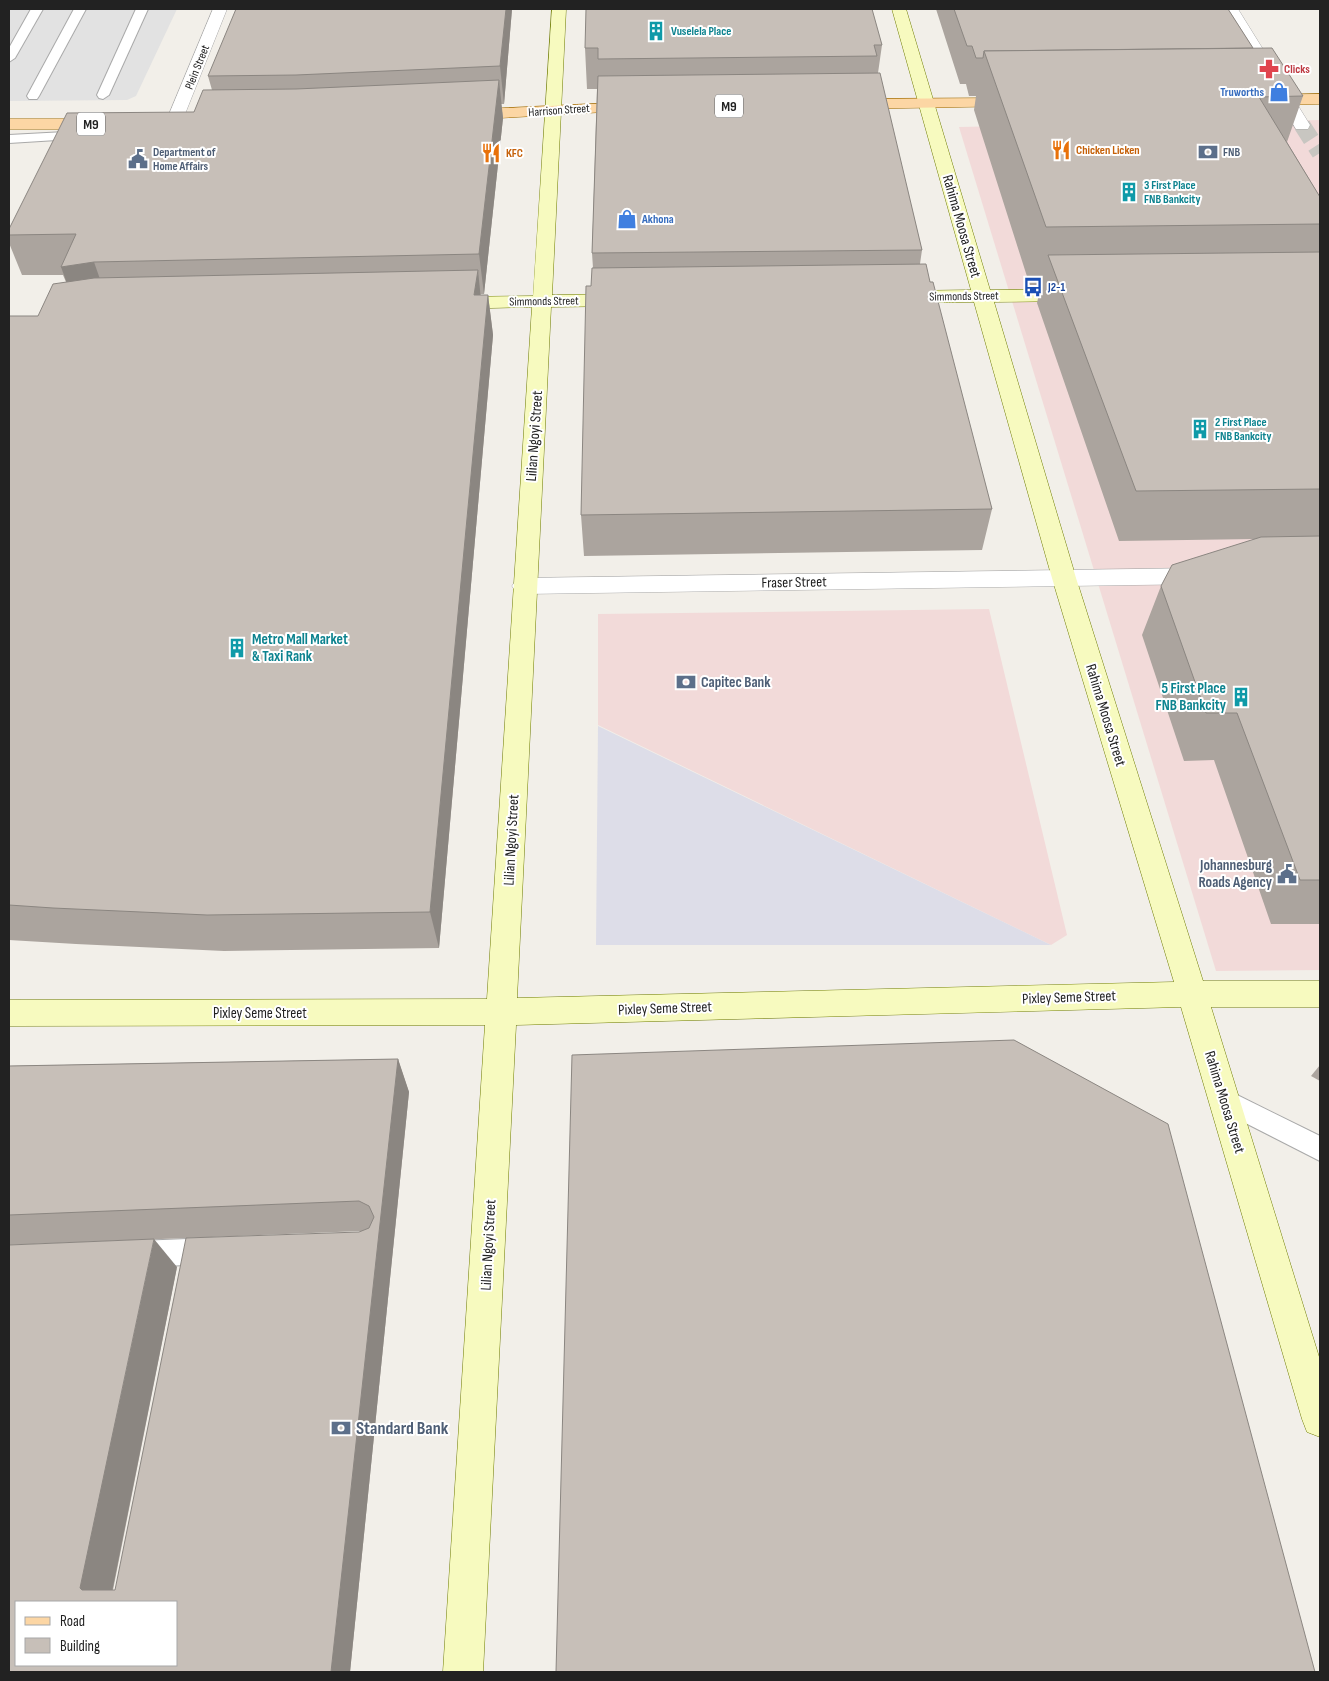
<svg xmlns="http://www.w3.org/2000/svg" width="1329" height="1681" font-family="'Sofia Sans Condensed',sans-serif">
<rect width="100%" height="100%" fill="#f2efe9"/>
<g fill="#f2dad9">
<path d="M1320 120V970L1216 971 959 127Z"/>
<path d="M989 609 1067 935 1051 945 598 725V614Z"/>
</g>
<path fill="#e2e2e2" d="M9 9H177L136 96 127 100 9 101Z"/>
<path fill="#dddde8" d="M598 725V726L1051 945H596Z"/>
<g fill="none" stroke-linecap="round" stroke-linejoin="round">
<path stroke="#c8c6c1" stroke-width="17" stroke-dasharray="17 8" stroke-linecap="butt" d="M1302 125 1320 153"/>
<defs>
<g id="lane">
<path d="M31 9H43L15 58 9 62V48Z"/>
<path d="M74 9H86L39 96 37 99H29L27 96Z"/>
<path d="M136 9H148L109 95 103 99 99 98 97 95Z"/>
<path d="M84 131 90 135 89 138 9 143V135Z"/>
<path d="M1225 1089 1320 1136V1161L1216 1108 1213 1100 1216 1092Z"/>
<path d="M212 1238 221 1242 225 1251 221 1260 212 1264 138 1267 129 1263 125 1254 129 1245 138 1241Z"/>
</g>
<g id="street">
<path d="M213 9H227L181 124 179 128H167L165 124Z"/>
<path d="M1224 9H1238L1310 125 1308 129H1296Z"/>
<path d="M1203 568 1211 570 1215 576 1211 582 1203 584 524 594 516 592 512 586 516 580 524 578Z"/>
</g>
<path id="secondary" d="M552 9H566L552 295 623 294 630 296 633 300 630 304 623 306 551 307 517 998 1174 982 1052 578 974 302 899 303 892 301 889 297 892 293 899 291 971 290 892 9H906L990 290 1076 289 1083 291 1086 295 1083 299 1076 301 994 302 1076 578 1203 981H1320V1007H1211L1320 1360V1437L1307 1432 1302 1419 1181 1007 516 1025 483 1672H443L485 1025 9 1026V1000L487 999 532 307 451 309 444 307 441 303 444 299 451 297 533 296Z"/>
<g id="primary">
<path d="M1320 94V104L1264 105 1256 100 1264 95Z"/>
<path d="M1011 98 1017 100 1019 103 1017 106 849 109 841 104 849 99Z"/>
<path d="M634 102 642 107 640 110 465 120 457 115 465 110Z"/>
<path d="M9 119H99L105 120 107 124 105 128 99 129H9Z"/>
</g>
</defs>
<use href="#lane" stroke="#a9a9a9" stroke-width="2"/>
<use href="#street" stroke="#a9a9a9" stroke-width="1"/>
<use href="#secondary" stroke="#707d05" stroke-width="1"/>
<use href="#primary" stroke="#a06b00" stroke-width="1"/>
<use href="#lane" fill="#fff" fill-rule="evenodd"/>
<use href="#street" fill="#fff" fill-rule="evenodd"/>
<use href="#secondary" fill="#f7fabf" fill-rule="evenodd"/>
<use href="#primary" fill="#fcd6a4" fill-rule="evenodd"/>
</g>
<g fill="#aba49e" fill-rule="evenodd">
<path d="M512 9 504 104H501L503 118 484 294H480L481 295H488L493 335 439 948 224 951 76 944 9 940V316H38L66 282 63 275H22L9 243V229L194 112 212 90 208 76Z"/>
<path d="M936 9H1228L1253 48 1303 96 1287 142 1320 197V924H1271L1214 760 1184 761 1142 635 1161 586 1255 539 1119 541 1037 303 1040 289H1031L974 110 976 96H969L966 84H960Z"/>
<path d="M882 45 878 73 922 250 920 264 930 282 992 509 982 550 584 556 581 515 591 286 593 268 592 253 597 89H587L585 48Z"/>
<path d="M398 1059 409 1092 350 1672H9L177 1267 113 1590H115L359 1232 362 1231 9 1245V1066ZM176 1602V1665H16Z"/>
<path d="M1320 1065V1081L1311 1076Z"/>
</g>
<g fill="#8b8681">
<path d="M506 9H512L504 104 500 66Z"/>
<path d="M499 80 503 118 484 294 479 254Z"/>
<path d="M94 262 108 302 76 308 61 267Z"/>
<path d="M478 270 482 310 474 295Z"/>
<path d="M488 295 493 335 439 948 430 912Z"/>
<path d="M398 1059 409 1092 350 1672H331Z"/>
<path d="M154 1239 177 1267 110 1602 82 1590 80 1588Z"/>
</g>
<g fill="#c7bfb8" stroke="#8b8681" fill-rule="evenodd">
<path d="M236 9H506L500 66 296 75 208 76Z"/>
<path d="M586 9H872L882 45H874L877 56 598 59V48H585Z"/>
<path d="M954 9H1228L1253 48 984 51 983 58H976L972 46H967Z"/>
<path d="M1272 48 1303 96 1259 97 1320 197V224L1046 227 984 51Z"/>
<path d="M880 73 922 250 592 253 598 76Z"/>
<path d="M499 80 479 254 94 262 61 267 76 234 9 235V229L67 113 194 112 203 90 296 89Z"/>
<path d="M1320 252V489L1136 491 1048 255Z"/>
<path d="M926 264 930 282H933L992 509 581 515 586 286H591L592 268Z"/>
<path d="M478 270 474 295H488L430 912 207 915 53 908 9 905V316H38L53 284 94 278Z"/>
<path d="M1320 536V880H1300L1237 713H1206L1161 586 1172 565 1261 537Z"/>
<path d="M1014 1040 1168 1124 1315 1672H556L572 1055Z"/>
<path d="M398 1059 331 1672H9V1245L154 1239 80 1588 82 1590H115L186 1238 359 1232 369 1228 374 1217 369 1206 359 1201 9 1215V1066ZM16 1602H176V1665H16Z"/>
</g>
<defs>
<symbol id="building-bare" viewBox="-9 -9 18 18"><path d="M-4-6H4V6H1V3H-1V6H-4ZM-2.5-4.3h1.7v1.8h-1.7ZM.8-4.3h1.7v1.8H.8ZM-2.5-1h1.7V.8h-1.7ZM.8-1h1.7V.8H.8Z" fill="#0f9aa8" stroke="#fff" stroke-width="2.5" paint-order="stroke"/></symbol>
<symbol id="pharmacy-bare" viewBox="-9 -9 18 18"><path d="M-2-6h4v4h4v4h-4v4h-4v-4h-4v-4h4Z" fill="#e0444e" stroke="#fff" stroke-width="2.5" paint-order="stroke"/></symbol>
<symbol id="shop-bare" viewBox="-9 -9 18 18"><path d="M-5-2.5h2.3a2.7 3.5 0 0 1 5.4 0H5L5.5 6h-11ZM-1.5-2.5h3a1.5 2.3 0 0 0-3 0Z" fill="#3f7fe0" stroke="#fff" stroke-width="2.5" paint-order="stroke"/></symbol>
<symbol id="restaurant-bare" viewBox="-9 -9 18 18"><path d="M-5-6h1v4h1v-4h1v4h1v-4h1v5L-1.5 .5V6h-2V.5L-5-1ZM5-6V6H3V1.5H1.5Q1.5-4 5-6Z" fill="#e8710a" stroke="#fff" stroke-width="2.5" paint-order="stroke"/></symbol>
<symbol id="bank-bare" viewBox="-9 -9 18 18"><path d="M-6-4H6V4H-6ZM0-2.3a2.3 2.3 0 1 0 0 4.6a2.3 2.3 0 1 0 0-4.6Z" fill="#5c6f8a" stroke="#fff" stroke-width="2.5" paint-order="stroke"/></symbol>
<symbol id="civic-bare" viewBox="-9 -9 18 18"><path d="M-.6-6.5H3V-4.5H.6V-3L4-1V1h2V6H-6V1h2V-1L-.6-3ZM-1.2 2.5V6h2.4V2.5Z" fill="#5c6f8a" stroke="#fff" stroke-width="2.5" paint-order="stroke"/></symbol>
<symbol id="bus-bare" viewBox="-9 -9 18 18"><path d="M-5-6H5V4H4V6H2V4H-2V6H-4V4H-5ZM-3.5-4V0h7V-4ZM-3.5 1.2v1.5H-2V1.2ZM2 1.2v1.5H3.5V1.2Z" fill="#1a4fb4" stroke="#fff" stroke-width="2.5" paint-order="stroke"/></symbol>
</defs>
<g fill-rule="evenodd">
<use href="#building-bare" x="642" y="17" width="28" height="28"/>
<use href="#pharmacy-bare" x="1255" y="55" width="28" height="28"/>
<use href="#shop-bare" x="1265" y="78" width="28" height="28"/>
<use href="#restaurant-bare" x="1047" y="136" width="28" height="28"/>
<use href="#bank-bare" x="1194" y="138" width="28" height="28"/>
<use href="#restaurant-bare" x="477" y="139" width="28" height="28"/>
<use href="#civic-bare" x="124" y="145" width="28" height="28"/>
<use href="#building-bare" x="1115" y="178" width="28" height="28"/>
<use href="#shop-bare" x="613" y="205" width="28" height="28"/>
<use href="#bus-bare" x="1019" y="273" width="28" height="28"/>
<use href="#building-bare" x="1186" y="415" width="28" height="28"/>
<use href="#building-bare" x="223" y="634" width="28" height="28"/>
<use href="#bank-bare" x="672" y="668" width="28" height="28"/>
<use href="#building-bare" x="1227" y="683" width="28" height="28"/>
<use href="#civic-bare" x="1273" y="860" width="28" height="28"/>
<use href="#bank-bare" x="327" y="1414" width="28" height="28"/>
</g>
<g text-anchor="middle" stroke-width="4" stroke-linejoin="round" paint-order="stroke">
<g font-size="12" font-weight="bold" fill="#0d838f" stroke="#fff" text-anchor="start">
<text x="671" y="35">Vuselela Place</text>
<text x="1144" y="189">3 First Place<tspan x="1144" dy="14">FNB Bankcity</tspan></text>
<text x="1215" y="426">2 First Place<tspan x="1215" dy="14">FNB Bankcity</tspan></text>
</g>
<g font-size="12" fill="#222" stroke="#fff">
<text transform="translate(197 67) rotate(-68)" y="4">Plein Street</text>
<text transform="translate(559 110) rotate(-4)" y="4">Harrison Street</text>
<text transform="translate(964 296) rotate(-1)" y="4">Simmonds Street</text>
<text transform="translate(544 301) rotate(-1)" y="4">Simmonds Street</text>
</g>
<g font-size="12" font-weight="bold" fill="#be3a42" stroke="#fff" text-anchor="start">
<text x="1284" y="73">Clicks</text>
</g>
<g font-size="12" font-weight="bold" fill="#366cbe" stroke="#fff" text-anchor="end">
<text x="1264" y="96">Truworths</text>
<text x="642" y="223" text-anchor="start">Akhona</text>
</g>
<g font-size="12" font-weight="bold" fill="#c56008" stroke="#fff" text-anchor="start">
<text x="1076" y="154">Chicken Licken</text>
<text x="506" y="157">KFC</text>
</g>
<g font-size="12" font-weight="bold" fill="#4e5e75" stroke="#fff" text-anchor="start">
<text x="153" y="156">Department of<tspan x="153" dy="14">Home Affairs</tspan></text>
<text x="1223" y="156">FNB</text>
</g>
<g font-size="12" font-weight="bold" fill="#164399" stroke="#fff" text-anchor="start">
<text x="1048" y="291">J2-1</text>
</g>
<g fill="#fff" stroke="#646464" stroke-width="1">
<rect x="715" y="94.5" width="28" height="23" rx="4"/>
<rect x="77" y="112.5" width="28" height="23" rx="4"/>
</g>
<g font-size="14" font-weight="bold" fill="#222">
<text x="729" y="111">M9</text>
<text x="91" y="129">M9</text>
</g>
<g font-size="15" fill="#222" stroke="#fff">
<text transform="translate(962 226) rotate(74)" y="5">Rahima Moosa Street</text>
<text transform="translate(534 436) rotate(-86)" y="5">Lilian Ngoyi Street</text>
<text transform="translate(794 582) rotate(-1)" y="5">Fraser Street</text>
<text transform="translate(1106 715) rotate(73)" y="5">Rahima Moosa Street</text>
<text transform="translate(511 840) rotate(-87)" y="5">Lilian Ngoyi Street</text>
<text transform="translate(1069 997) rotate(-2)" y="5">Pixley Seme Street</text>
<text transform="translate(665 1008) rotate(-2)" y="5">Pixley Seme Street</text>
<text x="260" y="1018">Pixley Seme Street</text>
<text transform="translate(1225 1102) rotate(73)" y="5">Rahima Moosa Street</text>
<text transform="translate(488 1245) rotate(-87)" y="5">Lilian Ngoyi Street</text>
</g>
<g font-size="15" font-weight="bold" fill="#0d838f" stroke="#fff" text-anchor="start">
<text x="252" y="644">Metro Mall Market<tspan x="252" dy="17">&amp; Taxi Rank</tspan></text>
<text x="1226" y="693" text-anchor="end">5 First Place<tspan x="1226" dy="17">FNB Bankcity</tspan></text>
</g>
<g font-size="15" font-weight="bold" fill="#4e5e75" stroke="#fff" text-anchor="start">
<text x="701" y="687">Capitec Bank</text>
<text x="1272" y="870" text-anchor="end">Johannesburg<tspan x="1272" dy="17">Roads Agency</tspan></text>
</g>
<g font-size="18" font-weight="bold" fill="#4e5e75" stroke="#fff" text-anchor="start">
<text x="356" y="1434">Standard Bank</text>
</g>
</g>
<rect width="1329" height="1681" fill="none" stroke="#222222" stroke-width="20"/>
<rect x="15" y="1601" width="162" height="65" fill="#ffffff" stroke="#a7a7a7"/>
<rect x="25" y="1617" width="25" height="8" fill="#fcd6a4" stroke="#a7a7a7"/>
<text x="60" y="1626" font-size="15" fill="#222222">Road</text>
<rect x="25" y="1638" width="25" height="15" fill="#c7bfb8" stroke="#a7a7a7"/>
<text x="60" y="1651" font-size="15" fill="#222222">Building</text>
</svg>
